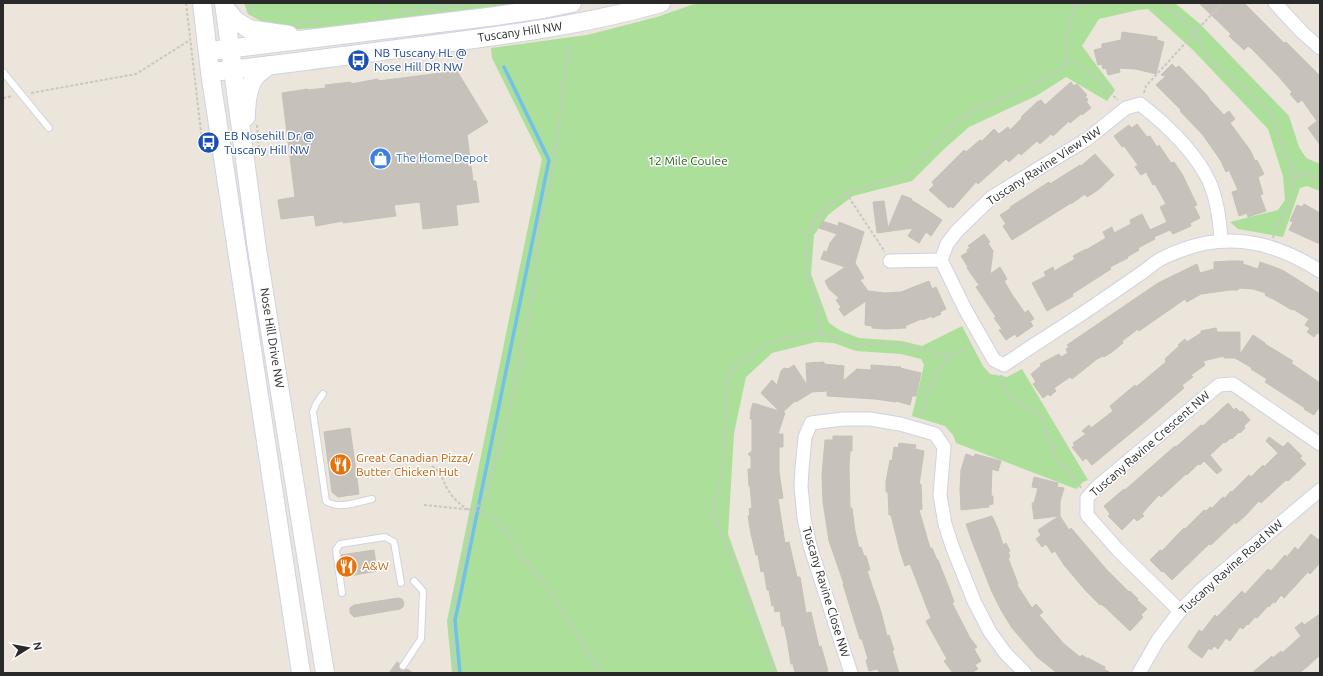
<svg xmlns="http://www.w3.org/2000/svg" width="1323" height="676" font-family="Ubuntu,sans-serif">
<rect width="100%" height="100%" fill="#ebe5db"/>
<g fill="#acdf9a">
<path d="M244 3H537L363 26 277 30 248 14Z"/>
<path d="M697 3H1175L1200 24 1289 116 1299 147 1306 158 1320 164V191L1307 186 1300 188 1283 237 1238 229 1230 222 1278 210 1285 200 1283 176 1268 129 1193 50 1148 9 1138 10 1099 19 1082 46 1115 90 1107 101 1066 77 1036 96 969 127 943 150 912 181 853 196 828 215 814 235 811 274 829 323 841 331 859 338 902 341 922 346 962 326 983 366 990 374 1007 377 1022 369 1088 480 1083 482 1076 489 956 443 953 435 945 426 912 416 924 365 921 359 901 354 856 351 834 343 816 342 772 353 746 377 734 433 728 534 778 673H452L447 621 542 159 492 58 491 48 587 35 657 17Z"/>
</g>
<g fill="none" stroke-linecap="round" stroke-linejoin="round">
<path stroke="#72c1e8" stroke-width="3.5" d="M460 673 455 620 459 602 549 160 504 67"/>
</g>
<g fill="#c6c2bb" stroke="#c6c1b5">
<path d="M1199 3H1244L1284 43 1286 42 1320 76V145L1308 128 1317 121 1302 100 1298 103 1290 94 1292 92 1278 76 1252 49 1248 46 1244 50 1229 36 1231 34Z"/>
<path d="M1122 32 1157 37V40L1164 42 1156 74 1136 69 1119 68 1120 72 1108 75 1106 68 1103 69 1102 64 1098 65 1094 50 1102 48V44L1121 40Z"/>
<path d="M1172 64 1176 68 1179 66 1205 93 1209 98V99L1224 115 1229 111 1235 119 1230 123 1250 150 1255 161 1257 160 1264 174 1258 177 1263 194 1260 195 1266 211 1248 217 1247 213 1239 216 1232 192 1238 190 1229 170 1226 172 1221 161 1203 135 1180 111 1181 110 1156 85 1166 76 1161 75Z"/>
<path d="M457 71 488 122 467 135 473 181H476L479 202 456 205 458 225 423 229 420 202 394 205 396 216 343 223V221L316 226 314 215 281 219 278 200 295 197 282 93 308 89V90L326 88 325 85 351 82V84L378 79V81Z"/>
<path d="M1071 82 1074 86 1077 84 1087 95 1085 96 1088 100 1086 101 1091 108 1082 115 1081 114 1070 123 1069 121 1053 136 1051 134 1040 144 1037 141 1021 155 1019 153 1009 162 1006 159 978 184 976 182 953 208 950 206 949 208 929 190 934 185 932 182 964 150 966 152 980 140 982 141 994 129 999 134 1008 127 1010 130 1022 118 1021 117 1037 102 1041 100 1045 105Z"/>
<path d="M1137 124 1147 137 1150 136 1157 147 1159 145 1171 163 1174 162 1182 174 1197 205 1194 206 1200 218 1190 223 1191 226 1173 234 1170 230 1154 237 1155 239 1138 248 1139 250 1127 257 1128 258 1110 267 1111 269 1072 294 1073 296 1047 311 1032 283 1046 276 1044 272 1053 267 1054 271 1075 259 1073 256 1086 249V250L1106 238 1103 232 1112 227 1114 233 1131 224 1130 220 1142 214 1150 230 1167 222 1160 207 1166 204 1155 184 1153 185 1146 172 1141 175 1135 167 1138 165 1124 146 1122 147 1114 136 1129 125 1132 128Z"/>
<path d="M1095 154 1114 175 1098 190 1087 197 1085 194 1071 204V203L1012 240 1003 226 1006 224 1000 215 1011 208 1010 207 1049 182 1050 184 1080 165 1081 166Z"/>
<path d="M902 195 912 199 911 200 918 204 942 220 931 236 926 232 919 243 908 236 913 228 877 233 873 202 884 201 888 228Z"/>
<path d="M1304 204 1320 213V244L1289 230 1293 222 1290 221 1297 205 1302 207Z"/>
<path d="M822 221 838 226 839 222 864 232 855 263 864 278 860 280 868 291 885 293 901 292 929 281 932 289 936 287 946 309 940 312 941 314 932 318V316L922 320 921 319 905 326 906 328 885 329 872 328V326L865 325 866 301 844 316 839 309 841 307 836 300 839 298 829 289 825 281 845 267 821 259 824 251 827 252 830 243 837 234 819 228Z"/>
<path d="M984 234 990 242 988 243 993 251 990 274 1000 267 1007 279 1004 281 1013 296 1025 313 1028 310 1034 319 1030 321 1033 326 1017 337 1015 334 1006 340 999 330 1002 329 994 318 996 317 976 287 979 285 967 268 968 267 961 256 968 252 967 250 970 248 968 246Z"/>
<path d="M1230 261H1243V264L1258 269 1260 262 1277 268 1284 271 1320 294V334L1317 333 1314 337 1307 332 1310 328 1305 325 1309 319 1293 309 1292 310 1275 300 1265 295 1266 293 1253 289 1239 288 1238 290H1230L1201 294 1187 302 1185 299 1139 331 1138 329 1122 341 1123 343 1112 352 1104 357 1103 356 1097 359 1072 379 1070 377 1054 388 1056 391 1050 396 1048 394 1043 398 1033 384 1036 382 1031 374 1041 366 1040 364 1059 354 1061 357 1068 353 1066 349 1069 347 1067 345 1158 283 1197 264 1200 273 1214 269V262Z"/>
<path d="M1216 328 1217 332H1240V354L1253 335 1265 343V344L1293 361 1291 363 1320 383V406L1314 415 1304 409 1305 408 1265 382 1267 379 1251 369 1252 368 1235 358H1224V356L1203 361 1205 365 1191 375 1193 377 1182 385 1184 388 1148 419 1092 465 1086 458 1083 461 1072 447 1075 446 1073 443 1086 434 1082 431 1089 425 1091 428 1113 411 1110 406 1135 385 1136 387 1166 362 1165 359 1179 346 1178 345 1185 339 1187 342 1201 333V331Z"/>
<path d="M824 362V364L844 366 843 381 857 369 871 370V365L901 367 900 368 921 373 916 396H912L910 405 896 401V402L875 399 827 396V391L812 392 796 402 795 401 783 412 785 413 778 434H783V447H779V472L783 498 778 499 785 543 789 542 797 577H800L806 613 811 612 819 647 821 646 828 671 820 673H795L793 664H791L787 639 784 626H782L780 611 775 612 774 605 772 606 769 590H767L764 571 761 572 758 555H756L751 534 748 516 750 515 749 509 752 508 750 486H749L748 469H751V457L748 454 752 451V419H750L751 414H750L753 403 779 411 761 393 772 380 777 385 781 371 784 368 788 369 794 365 807 385 806 363Z"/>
<path d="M1228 403 1234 410 1236 408 1240 412 1242 411 1250 420 1244 426 1245 428 1240 433 1239 432 1232 439 1231 438 1225 443 1224 442 1210 455 1222 470 1217 474 1204 461 1200 465 1198 464 1187 475 1186 474 1161 497 1159 495 1146 509 1142 514 1144 516 1137 521 1134 518 1122 530 1108 516 1110 514 1104 506 1124 489 1125 490 1175 446 1176 447 1201 425 1203 426Z"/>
<path d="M350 428 359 494 338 497 332 492 324 432Z"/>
<path d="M833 436H852V451H850L849 468 850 508H852L855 531 859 548 861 547 864 556H866L870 570 867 571 881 612 887 636 889 635 894 650H892L899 673H880L877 669 869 671 866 660 868 659 862 639H860L843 584H844L829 541 823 502 822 475 825 440H833Z"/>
<path d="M1269 437 1283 447 1288 442 1302 456 1300 458 1306 464 1288 481 1286 480 1261 503 1259 501 1246 515 1236 524 1235 522 1211 545 1209 544 1172 580 1163 571 1162 572 1150 560 1160 550 1162 551 1179 533 1184 528 1185 529 1204 510 1206 511 1210 507 1212 508 1223 497 1225 498 1231 491 1232 492 1249 475 1251 477 1263 465 1264 467 1278 453 1266 441Z"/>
<path d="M899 443 916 445 915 449 924 451 919 485 921 484 922 509 919 510 930 548H932L937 560H938L949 588 954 602 952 603 970 638 977 647 974 649 981 661 975 665 978 669 971 673H953L944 661 947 659 926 621 931 618 910 564 905 566 900 551 891 515H889L888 492H886V482L890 460 892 461 894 447 898 448Z"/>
<path d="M966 454 974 457 975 454 1001 461 998 471 992 469 991 496H993V504L988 505 989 507 961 510 960 489 961 470Z"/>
<path d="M1034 477 1058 483 1057 487 1064 488 1060 502V516L1069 530 1071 528 1106 569 1129 592 1130 591 1138 599 1137 600 1147 609 1141 615 1143 617 1130 631 1106 608 1101 604 1100 605 1086 591 1064 565 1055 551 1052 553 1046 544 1042 547 1036 539 1041 535 1038 530 1059 516 1034 519 1032 503H1034L1038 488 1032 487Z"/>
<path d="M992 516 998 529 1003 545 1006 543 1010 551 1008 552 1010 557 1008 558 1018 584 1017 585 1032 608 1036 604 1043 612 1039 615 1064 644 1080 657 1082 655 1088 659V658L1105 667 1104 669 1111 673H1057L1037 657 1012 628 1001 610 992 592 973 544 966 524Z"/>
<path d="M1311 534 1320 541V563L1310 574 1308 572 1284 598 1281 595 1275 603 1273 602 1269 607 1268 606 1257 618 1255 617 1248 625 1247 624 1243 629 1240 627 1230 641 1226 638 1218 649 1214 646 1211 650 1209 648 1202 658 1192 651 1188 647 1199 630 1202 632 1215 615 1217 617 1242 591 1245 594 1268 569 1271 571 1285 555 1287 557 1295 547 1298 550Z"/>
<path d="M374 550 377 571 344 577 341 555Z"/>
<path d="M398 598 402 599 404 603 403 607 400 609 354 617 350 613V608L354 605Z"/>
<path d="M1320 614V655L1308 666 1299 673H1252L1272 656 1273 658 1281 651 1282 653 1301 636 1295 628 1302 622 1304 625Z"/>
<path d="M397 662 399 663V666L400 669 403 670 407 669 413 673H389Z"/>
</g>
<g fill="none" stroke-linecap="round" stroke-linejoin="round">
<defs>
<g id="lane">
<path d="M3 72 49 128"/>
<path d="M323 394 316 404 313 412 326 501C337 510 358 502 372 499"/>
<path d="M342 593 336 550 340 544 385 537 394 542 401 583"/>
<path d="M403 666 421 639 423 591 414 581"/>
</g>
<g id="street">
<path d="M1275 3 1302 32 1320 48"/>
<path d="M1221 241C1220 222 1217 199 1209 181 1194 150 1167 125 1140 104L1126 108 1086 140 1041 167 992 197 957 231 947 244 941 260 965 309 994 360 1004 365C1034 344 1066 325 1095 305 1111 294 1127 283 1143 272 1150 267 1157 260 1165 257 1221 230 1270 239 1320 271"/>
<path d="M890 261 941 260"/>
<path d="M1180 611 1118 550 1087 515V498L1097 487 1219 385 1233 384 1320 444"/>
<path d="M851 673 810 546 804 518 801 486 802 469 805 437 811 423 843 419H870L900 424 935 434 944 447 940 495 945 524 952 546 974 601 990 632 1006 654 1025 673"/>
<path d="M1139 673 1158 640 1180 611 1201 590 1320 490"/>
</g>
<g id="secondary">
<path d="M202 3 210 72 301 673"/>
<path d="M224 3 257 249 325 673"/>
<path d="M225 8 236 21 249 29 289 35"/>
<path d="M218 50 496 16 543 9 572 3"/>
<path d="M221 71C293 63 365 53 437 44 513 34 588 24 661 3"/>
<path d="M246 117C246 103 247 87 256 76 259 72 265 69 269 65"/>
</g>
</defs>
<use href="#lane" stroke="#d0d2e1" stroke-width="8"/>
<use href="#street" stroke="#d0d2e1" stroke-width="15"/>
<use href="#secondary" stroke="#d0d2e1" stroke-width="20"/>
<g stroke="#c7c7c7" stroke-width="2" stroke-dasharray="3 2" stroke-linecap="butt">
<path d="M186 3 203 149"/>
<path d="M383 3 385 14"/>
<path d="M1163 3C1174 12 1186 21 1194 32 1201 42 1206 54 1214 63 1231 80 1254 92 1268 112 1280 128 1280 152 1290 165 1298 173 1310 176 1320 179"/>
<path d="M1075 6 1092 3"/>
<path d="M407 11 413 3"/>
<path d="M400 12 472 3"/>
<path d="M250 13 251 3"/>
<path d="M297 23 322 22"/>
<path d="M1067 59 1083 67 1118 100"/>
<path d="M31 93 136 74 190 40"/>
<path d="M1144 93 1146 86 1222 3"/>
<path d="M3 98 13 96"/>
<path d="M257 125 259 150"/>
<path d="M1291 185 1303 173"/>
<path d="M846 193 885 252"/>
<path d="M1273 238C1276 225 1285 215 1289 203 1293 192 1291 177 1291 165"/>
<path d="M821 333 817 303 807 277 806 268 805 257 808 234 817 217 824 209 846 193 893 179 909 172 953 125 967 115 980 107 1020 91 1054 74 1062 67 1067 59V41L1075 3"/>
<path d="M1001 375C1003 396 1022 404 1039 414L1041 417 1057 459 1078 483 1081 488"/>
<path d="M920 417 927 393 935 376 950 356 972 345"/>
<path d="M432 466C444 475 441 478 448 490 453 498 460 505 469 510"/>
<path d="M424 505 474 510 488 513 502 525 522 556 549 588 572 627 601 673"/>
<path d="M455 673 451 621 474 510 484 500 506 423 535 283 539 224 550 187 556 149 564 76 570 43"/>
<path d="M774 673 740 578 715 518C710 498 721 486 723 467 726 441 725 414 726 387L728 379 731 371 741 361 768 345 788 337 821 333 857 344 903 345 950 356"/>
</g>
<use href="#lane" stroke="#fff" stroke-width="6"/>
<use href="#street" stroke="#fff" stroke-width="13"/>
<use href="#secondary" stroke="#fff" stroke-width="18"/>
</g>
<defs>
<symbol id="bus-disc" viewBox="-11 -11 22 22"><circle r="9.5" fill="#1a4fb4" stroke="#fff"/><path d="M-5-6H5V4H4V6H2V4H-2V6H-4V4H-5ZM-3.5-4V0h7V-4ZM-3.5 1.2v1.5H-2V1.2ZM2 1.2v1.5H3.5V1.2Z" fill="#fff"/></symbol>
<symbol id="shop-disc" viewBox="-11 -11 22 22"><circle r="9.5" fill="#3f7fe0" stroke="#fff"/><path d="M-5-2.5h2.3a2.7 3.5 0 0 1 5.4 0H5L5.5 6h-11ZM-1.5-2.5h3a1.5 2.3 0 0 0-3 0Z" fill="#fff"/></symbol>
<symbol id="restaurant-disc" viewBox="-11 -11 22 22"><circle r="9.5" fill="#e8710a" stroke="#fff"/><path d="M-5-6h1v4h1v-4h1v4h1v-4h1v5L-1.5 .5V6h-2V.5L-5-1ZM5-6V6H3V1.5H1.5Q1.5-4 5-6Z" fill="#fff"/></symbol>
</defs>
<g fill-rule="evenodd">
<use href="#bus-disc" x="346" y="48" width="25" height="25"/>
<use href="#bus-disc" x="196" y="130" width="25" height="25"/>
<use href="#shop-disc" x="368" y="146" width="25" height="25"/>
<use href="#restaurant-disc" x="328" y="452" width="25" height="25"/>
<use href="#restaurant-disc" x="334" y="554" width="25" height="25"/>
</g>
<g text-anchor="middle" stroke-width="3" stroke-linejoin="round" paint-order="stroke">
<g font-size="12" fill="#292929" stroke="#fff">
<text transform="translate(520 32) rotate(-8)" y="4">Tuscany Hill NW</text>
<text transform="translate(1044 166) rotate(-33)" y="4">Tuscany Ravine View NW</text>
<text transform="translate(272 338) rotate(81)" y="4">Nose Hill Drive NW</text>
<text transform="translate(1150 444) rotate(-41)" y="4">Tuscany Ravine Crescent NW</text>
<text transform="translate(1231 567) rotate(-42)" y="4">Tuscany Ravine Road NW</text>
<text transform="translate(826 592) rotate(73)" y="4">Tuscany Ravine Close NW</text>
</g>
<g font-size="12" fill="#164399" stroke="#fff" text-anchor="start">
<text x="374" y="57">NB Tuscany HL @<tspan x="374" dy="14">Nose Hill DR NW</tspan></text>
<text x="224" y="140">EB Nosehill Dr @<tspan x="224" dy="14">Tuscany Hill NW</tspan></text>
</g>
<g font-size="12" fill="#366cbe" stroke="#fff" text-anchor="start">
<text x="396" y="162">The Home Depot</text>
</g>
<g font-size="12" fill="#26621d" stroke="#fff">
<text x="688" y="165">12 Mile Coulee</text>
</g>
<g font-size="12" fill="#c56008" stroke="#fff" text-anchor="start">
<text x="356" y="462">Great Canadian Pizza/<tspan x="356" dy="14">Butter Chicken Hut</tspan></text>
<text x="362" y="570">A&amp;W</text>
</g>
</g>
<rect width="1323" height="676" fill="none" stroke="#292929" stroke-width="8"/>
<g transform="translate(28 648) rotate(79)" stroke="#ffffff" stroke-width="3" paint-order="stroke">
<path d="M0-3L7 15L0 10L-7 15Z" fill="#292929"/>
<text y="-6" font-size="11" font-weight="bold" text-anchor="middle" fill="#292929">N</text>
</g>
</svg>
